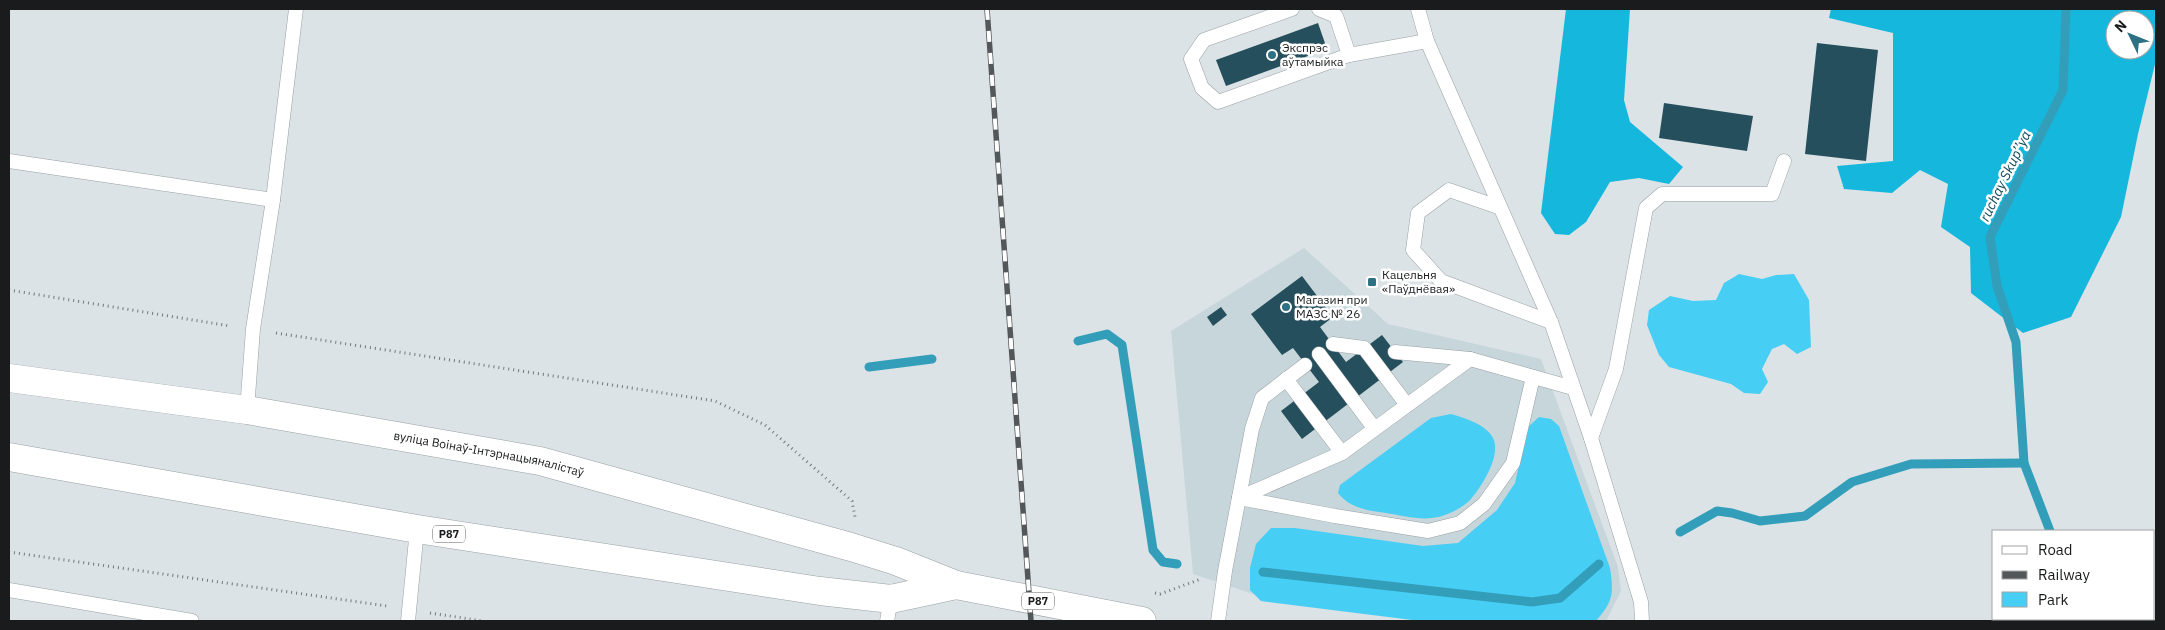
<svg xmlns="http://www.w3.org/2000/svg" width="2165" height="630" font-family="'IBM Plex Sans',sans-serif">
<rect width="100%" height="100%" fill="#dbe3e6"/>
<path fill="#c6d6db" d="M1304 248 1388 324 1541 359 1618 567 1621 591 1606 621H1446L1268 599 1193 574 1171 331Z"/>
<g fill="#46cef4">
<path d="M1739 274 1762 279 1776 275 1794 274 1809 300 1811 347 1797 354 1784 344 1772 349 1762 369 1768 382 1760 394 1744 393 1731 384 1669 367 1659 355 1647 325 1649 310 1670 296 1693 301 1716 300 1724 283Z"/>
<path d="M1451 414C1464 418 1486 424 1493 438 1502 455 1481 488 1470 500 1461 509 1444 517 1432 518 1417 520 1400 515 1386 513 1367 510 1351 509 1338 493L1340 485 1431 418Z"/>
<path d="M1539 417 1551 419 1559 426 1610 568C1614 594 1613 601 1596 621H1420L1261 601 1250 590V568L1256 544 1271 528H1295L1423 546 1458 543 1497 510 1515 483 1528 427Z"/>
</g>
<g fill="#15b7dd" fill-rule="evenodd">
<path d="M1566 9H1630L1624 100 1630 122 1683 167 1669 184 1639 178 1610 182 1586 222 1569 235 1555 234 1541 213Z"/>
<path d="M1831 9H2156V60L2138 134 2121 217 2071 317 2023 333 1971 293 1970 247 1941 227 1948 184 1920 170 1892 193 1844 189 1837 166 1893 161V33L1829 18ZM2115 20H2145V50H2115Z"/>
</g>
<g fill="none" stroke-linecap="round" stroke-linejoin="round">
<g stroke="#339eba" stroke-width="9">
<path d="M1078 341 1107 334 1122 345 1153 550 1163 562 1177 564"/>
<path d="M869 367 932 359"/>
<path d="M2050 531 2024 463 2016 342 1997 286 1990 237 2063 90 2066 9"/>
<path d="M1680 532 1717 511 1732 513 1760 521 1805 516 1852 482 1911 464 2024 463"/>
<path d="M1263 572 1532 602 1560 598 1599 564"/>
<path d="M2074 621 2075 619"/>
</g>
</g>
<g fill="#254f5c">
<path d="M1318 23 1327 49 1226 86 1216 60Z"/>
<path d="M1817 43 1878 50 1866 161 1805 154Z"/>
<path d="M1664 103 1753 116 1747 151 1659 138Z"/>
<path d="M1302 276 1333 317 1320 327 1346 362 1382 335 1403 362 1302 439 1281 411 1319 382 1293 348 1282 355 1251 314Z"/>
<path d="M1221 307 1227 315 1213 326 1207 317Z"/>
</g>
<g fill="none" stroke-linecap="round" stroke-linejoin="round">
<defs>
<g id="service">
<path d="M1292 9 1204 40 1191 59 1202 88 1218 102 1349 55 1427 41"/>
<path d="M1319 9 1336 16 1349 55"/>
<path d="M1418 9 1427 41 1551 322 1591 438 1641 602 1642 621"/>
<path d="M9 161 273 200"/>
<path d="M1498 207 1449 190 1418 213 1413 250 1441 281 1551 322"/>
<path d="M1333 344 1364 348 1407 405"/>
<path d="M1395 352 1470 359 1573 388"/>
<path d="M1319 354 1374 428"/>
<path d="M1286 379 1342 453"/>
<path d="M247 410 253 329 273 200 296 9"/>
<path d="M1591 438 1616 369 1646 208 1662 194H1772L1784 161"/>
<path d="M1239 498 1335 516 1428 531 1460 523 1484 504 1513 463 1533 377"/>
<path d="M1239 498 1342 453 1470 359"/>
<path d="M9 590 192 621"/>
<path d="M408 621 417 529"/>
<path d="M887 621 891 599"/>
<path d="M1218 621 1225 571 1252 429 1262 398 1305 365"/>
</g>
<g id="primary">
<path id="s1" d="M9 378 247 410 540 461 851 547 896 561 956 585 1142 621"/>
<path d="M9 457 417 529 820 591 891 599 956 585"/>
</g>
</defs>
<use href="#service" stroke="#99a0a3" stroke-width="15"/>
<use href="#primary" stroke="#99a0a3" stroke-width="29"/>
<g stroke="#73787a" stroke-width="3" stroke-dasharray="1 4" stroke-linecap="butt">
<path d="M9 290 230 326"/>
<path d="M276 333 715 401 765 425 852 501 855 517"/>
<path d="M9 552 387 606"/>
<path d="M1155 593 1160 594 1201 579"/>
<path d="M430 613 483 621"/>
</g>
<use href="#service" stroke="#fff" stroke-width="14"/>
<use href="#primary" stroke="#fff" stroke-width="28"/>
<defs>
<path id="rail" d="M987 9 1031 621"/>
</defs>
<use href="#rail" stroke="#545759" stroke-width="5.5"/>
<use href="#rail" stroke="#fff" stroke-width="4" stroke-dasharray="11" stroke-linecap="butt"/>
</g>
<g fill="#2f7184" stroke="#fff" stroke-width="2">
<circle cx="1272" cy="55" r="5"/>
<rect x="1367" y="277" width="10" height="10" rx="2.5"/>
<circle cx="1286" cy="307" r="5"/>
</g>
<g text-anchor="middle" stroke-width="5" stroke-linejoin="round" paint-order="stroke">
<g fill="#fff" stroke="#5e5f60" stroke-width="1">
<rect x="433" y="525.5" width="32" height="17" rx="4"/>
<rect x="1022" y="592.5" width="32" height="17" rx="4"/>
</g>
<g font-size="11" font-weight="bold" fill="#191b1c">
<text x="449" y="538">Р87</text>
<text x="1038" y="605">Р87</text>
</g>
<g font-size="12" fill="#191b1c" stroke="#fff" text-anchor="start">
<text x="1282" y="52">Экспрэс<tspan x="1282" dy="14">аўтамыйка</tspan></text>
<text x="1382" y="279">Кацельня<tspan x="1382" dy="14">«Паўднёвая»</tspan></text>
<text x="1296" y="304">Магазин при<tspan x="1296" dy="14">МАЗС № 26</tspan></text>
</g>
<g font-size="12" fill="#191b1c" stroke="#fff">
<text dy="4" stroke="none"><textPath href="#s1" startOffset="486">вуліца Воінаў-Інтэрнацыяналістаў</textPath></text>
</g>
<g font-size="14" font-style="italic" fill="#0f4b5b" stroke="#fff">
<text transform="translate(2005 176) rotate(-64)" y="5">ruchay Skup’’ya</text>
</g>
</g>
<rect width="2165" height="630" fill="none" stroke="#191b1c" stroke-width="20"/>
<rect x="1992" y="530" width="162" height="90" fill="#ffffff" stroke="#a3a4a4"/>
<rect x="2002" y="546" width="25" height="8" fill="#ffffff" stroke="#a3a4a4"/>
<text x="2038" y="555" font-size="15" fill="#191b1c">Road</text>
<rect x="2002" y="571" width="25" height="8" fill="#545759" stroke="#a3a4a4"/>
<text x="2038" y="580" font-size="15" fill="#191b1c">Railway</text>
<rect x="2002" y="592" width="25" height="15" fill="#46cef4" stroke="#a3a4a4"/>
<text x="2038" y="605" font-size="15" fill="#191b1c">Park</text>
<g transform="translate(2130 35) rotate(313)"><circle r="24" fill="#ffffff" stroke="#a3a4a4"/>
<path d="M0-4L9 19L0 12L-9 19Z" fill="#2f7184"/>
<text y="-8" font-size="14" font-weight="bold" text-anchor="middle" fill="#191b1c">N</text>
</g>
</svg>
